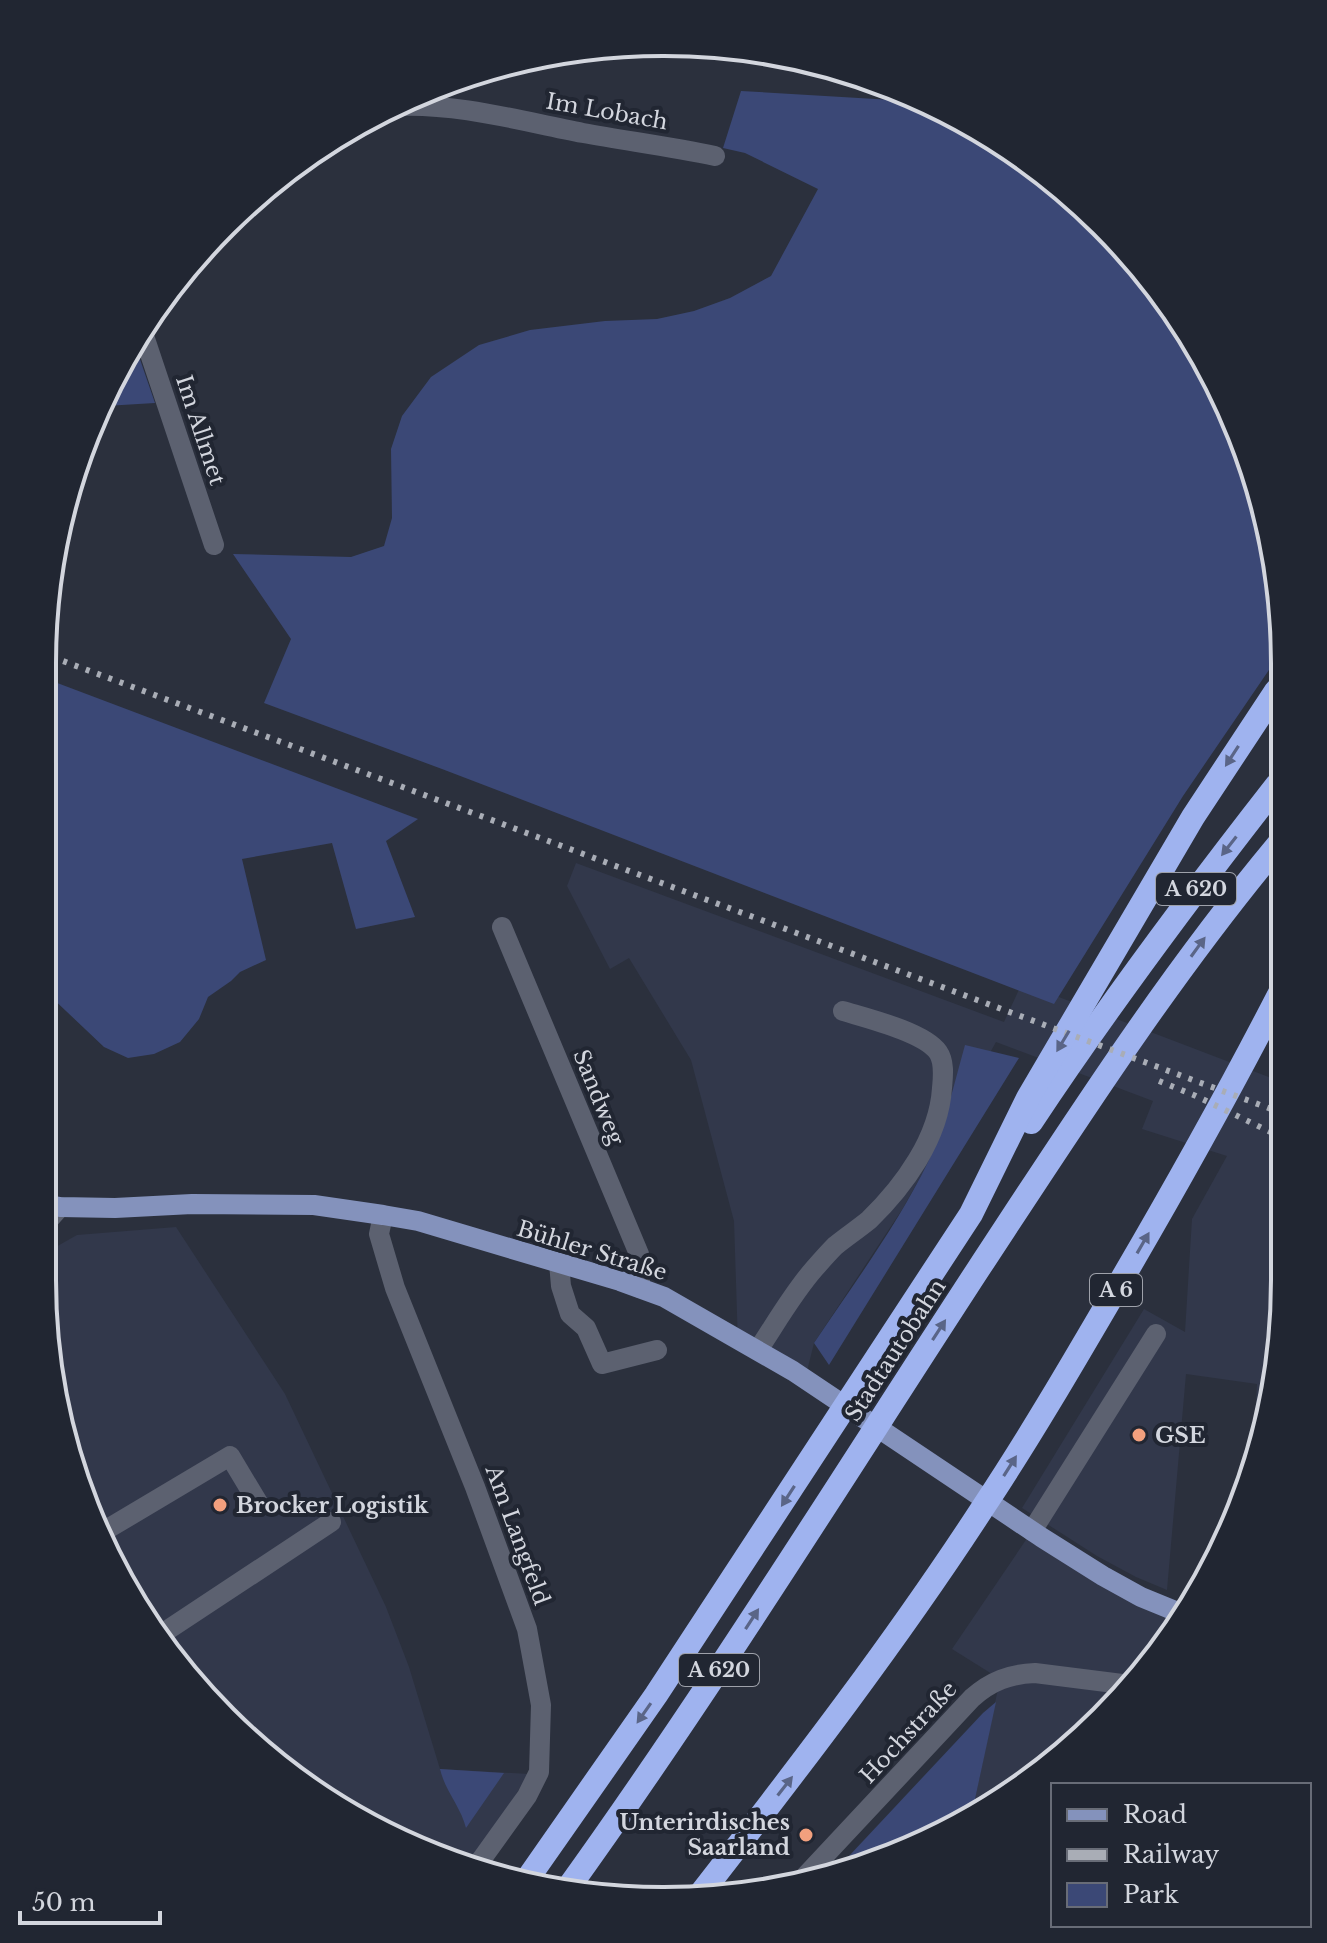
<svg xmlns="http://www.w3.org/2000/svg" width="1327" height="1943" font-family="'Libre Baskerville',serif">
<rect width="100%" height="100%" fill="#2b303d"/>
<g fill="#32384b">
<path d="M576 863 1004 1022 1022 983 1282 1082 1285 1279 1273 1401 1252 1472 1257 1384 1186 1374 1167 1590 1136 1577 1097 1556 1022 1508 1144 1309 1185 1332 1192 1219 1227 1156 1142 1129 1153 1101 996 1042 903 1208 814 1343 804 1383 738 1344 734 1221 691 1060 629 958 610 969 567 886Z"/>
<path d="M176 1227 285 1394 386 1607 409 1667 440 1769 529 1774 470 1866 425 1854 254 1747 146 1624 63 1441 42 1280V1258L54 1248 77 1235Z"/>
<path d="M1032 1531 1185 1615 1180 1625 1103 1719 972 1813 1000 1679 952 1649Z"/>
</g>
<g fill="#3b4876">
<path d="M741 91 926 102 1009 147 1011 158 1145 282 1221 388 1273 543 1275 661 1183 796 1054 1004 442 769 264 703 291 639 233 554 351 557 384 546 392 518 391 449 402 416 431 377 479 345 530 330 605 321 657 319 694 311 730 298 771 276 818 189 745 153 723 148Z"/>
<path d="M134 342 155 403 105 406 125 353Z"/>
<path d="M52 681 418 819 386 841 415 917 356 929 332 843 242 859 266 960 240 972 231 981 208 997 199 1019 180 1042 154 1054 128 1058 104 1047 47 993Z"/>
<path d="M965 1045 1019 1058 829 1365 814 1343C853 1285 898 1224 928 1162 945 1125 954 1084 965 1045Z"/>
<path d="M996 1702 972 1813 939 1837 834 1872 983 1713Z"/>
<path d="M440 1769 504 1773 466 1828C461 1807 445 1791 440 1769Z"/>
</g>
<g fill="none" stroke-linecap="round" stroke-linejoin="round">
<g stroke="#5c6170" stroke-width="20">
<path d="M395 106C459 103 520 121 583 133 627 141 671 147 715 156"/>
<path d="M142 330 214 545"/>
<path d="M502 927 639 1254C642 1266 641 1276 639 1288"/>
<path d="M383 1215 379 1234 395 1288 475 1487 527 1629 541 1705 539 1772 527 1796 476 1867"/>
<path d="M43 1226 60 1207"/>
<path d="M559 1263 561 1286 570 1314 586 1328 602 1364 657 1350"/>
<path d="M758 1350C776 1323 793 1293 814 1269 821 1261 828 1253 835 1246 846 1237 858 1229 869 1220 904 1186 939 1138 942 1088 943 1077 945 1062 938 1052 924 1032 866 1018 843 1011"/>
<path d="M104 1531 230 1456 260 1506"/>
<path d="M1032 1531 1156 1334"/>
<path d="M157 1637 331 1522"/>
<path d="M798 1884 972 1698C991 1681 1010 1674 1035 1673L1130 1685"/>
</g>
<path stroke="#8492bc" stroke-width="20" d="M43 1204 60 1207 115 1208 192 1204 314 1205 383 1215 418 1221 620 1281 664 1297 793 1371 1041 1537 1103 1576 1141 1597 1185 1615"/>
<g stroke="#9fb3ef" stroke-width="24">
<path d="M1031 1122C1108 1006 1191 895 1277 785"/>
<path d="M526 1881 656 1695 971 1214 1028 1098 1193 817 1276 691"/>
<path d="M566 1891C712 1688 844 1475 981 1265 1075 1122 1168 977 1278 845"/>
<path d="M702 1892C800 1766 897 1640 984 1506 1033 1432 1077 1356 1122 1279 1177 1185 1230 1090 1280 993"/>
</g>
<g stroke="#a9adb6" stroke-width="6" stroke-dasharray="4 8" stroke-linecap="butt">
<path d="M52 657 1282 1113"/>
<path d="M1159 1081 1196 1096 1283 1138"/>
</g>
</g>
<defs><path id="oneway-solid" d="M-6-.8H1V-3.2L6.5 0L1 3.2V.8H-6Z" transform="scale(2)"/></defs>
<g fill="#5a6587">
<use href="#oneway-solid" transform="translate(1232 756) rotate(123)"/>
<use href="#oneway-solid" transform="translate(1229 846) rotate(128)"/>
<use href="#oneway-solid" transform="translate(1198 947) rotate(-54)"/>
<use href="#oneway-solid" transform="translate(1063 1041) rotate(121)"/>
<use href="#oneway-solid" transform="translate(1143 1243) rotate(-60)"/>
<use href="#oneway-solid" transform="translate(939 1330) rotate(-57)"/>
<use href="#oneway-solid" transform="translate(1010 1466) rotate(-58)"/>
<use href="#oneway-solid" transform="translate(788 1496) rotate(123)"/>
<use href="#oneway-solid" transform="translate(752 1619) rotate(-57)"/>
<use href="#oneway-solid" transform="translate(644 1713) rotate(125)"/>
<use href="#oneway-solid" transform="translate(785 1786) rotate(-52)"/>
</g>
<g fill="#f2a07e" stroke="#212632" stroke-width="3">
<circle cx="1139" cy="1435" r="8"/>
<circle cx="220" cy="1505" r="8"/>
<circle cx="806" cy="1835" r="8"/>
</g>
<g text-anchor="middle" stroke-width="8" stroke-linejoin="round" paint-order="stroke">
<g fill="#212632" stroke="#9ea1aa" stroke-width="2">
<rect x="1156" y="873" width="80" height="32" rx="6"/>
<rect x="1090" y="1274" width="52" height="32" rx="6"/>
<rect x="679" y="1654" width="80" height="32" rx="6"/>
</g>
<g font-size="20" font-weight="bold" fill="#d3d6de">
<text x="1196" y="896">A 620</text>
<text x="1116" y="1297">A 6</text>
<text x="719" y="1677">A 620</text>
</g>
<g font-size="22" fill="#d3d6de" stroke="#212632">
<text transform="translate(607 111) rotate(10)" y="8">Im Lobach</text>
<text transform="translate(201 430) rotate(72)" y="8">Im Allmet</text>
<text transform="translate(599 1097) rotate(68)" y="8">Sandweg</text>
<text transform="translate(592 1250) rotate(17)" y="8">Bühler Straße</text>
<text transform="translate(895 1350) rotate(-57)" y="8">Stadtautobahn</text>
<text transform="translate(518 1535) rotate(70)" y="8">Am Langfeld</text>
<text transform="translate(908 1732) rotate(-47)" y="8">Hochstraße</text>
</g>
<g font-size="22" font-weight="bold" fill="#d3d6de" stroke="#212632" text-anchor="start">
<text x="1155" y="1443">GSE</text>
<text x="236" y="1513">Brocker Logistik</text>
<text x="790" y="1830" text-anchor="end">Unterirdisches<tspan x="790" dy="25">Saarland</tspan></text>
</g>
</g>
<path d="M0 0H1327V1943H0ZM663 56H664A607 607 0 0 1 1271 663V1280A607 607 0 0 1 664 1887H663A607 607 0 0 1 56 1280V663A607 607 0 0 1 663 56Z" fill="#212632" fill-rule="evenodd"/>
<path fill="none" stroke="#d3d6de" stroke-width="4" d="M663 56H664A607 607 0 0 1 1271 663V1280A607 607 0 0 1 664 1887H663A607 607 0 0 1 56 1280V663A607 607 0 0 1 663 56Z"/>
<rect x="1051" y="1783" width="260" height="144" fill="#212632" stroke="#686c77" stroke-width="2"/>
<rect x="1067" y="1809" width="40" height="12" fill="#8492bc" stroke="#686c77" stroke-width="2"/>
<text x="1123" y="1823" font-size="24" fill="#d3d6de">Road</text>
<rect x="1067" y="1849" width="40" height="12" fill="#a9adb6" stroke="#686c77" stroke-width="2"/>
<text x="1123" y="1863" font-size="24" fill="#d3d6de">Railway</text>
<rect x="1067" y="1883" width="40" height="24" fill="#3b4876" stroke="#686c77" stroke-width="2"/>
<text x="1123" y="1903" font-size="24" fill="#d3d6de">Park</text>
<path d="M20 1911v12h140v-12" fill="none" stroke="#d3d6de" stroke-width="4"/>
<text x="32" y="1911" font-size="24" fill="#d3d6de" stroke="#212632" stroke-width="6" paint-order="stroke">50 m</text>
</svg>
